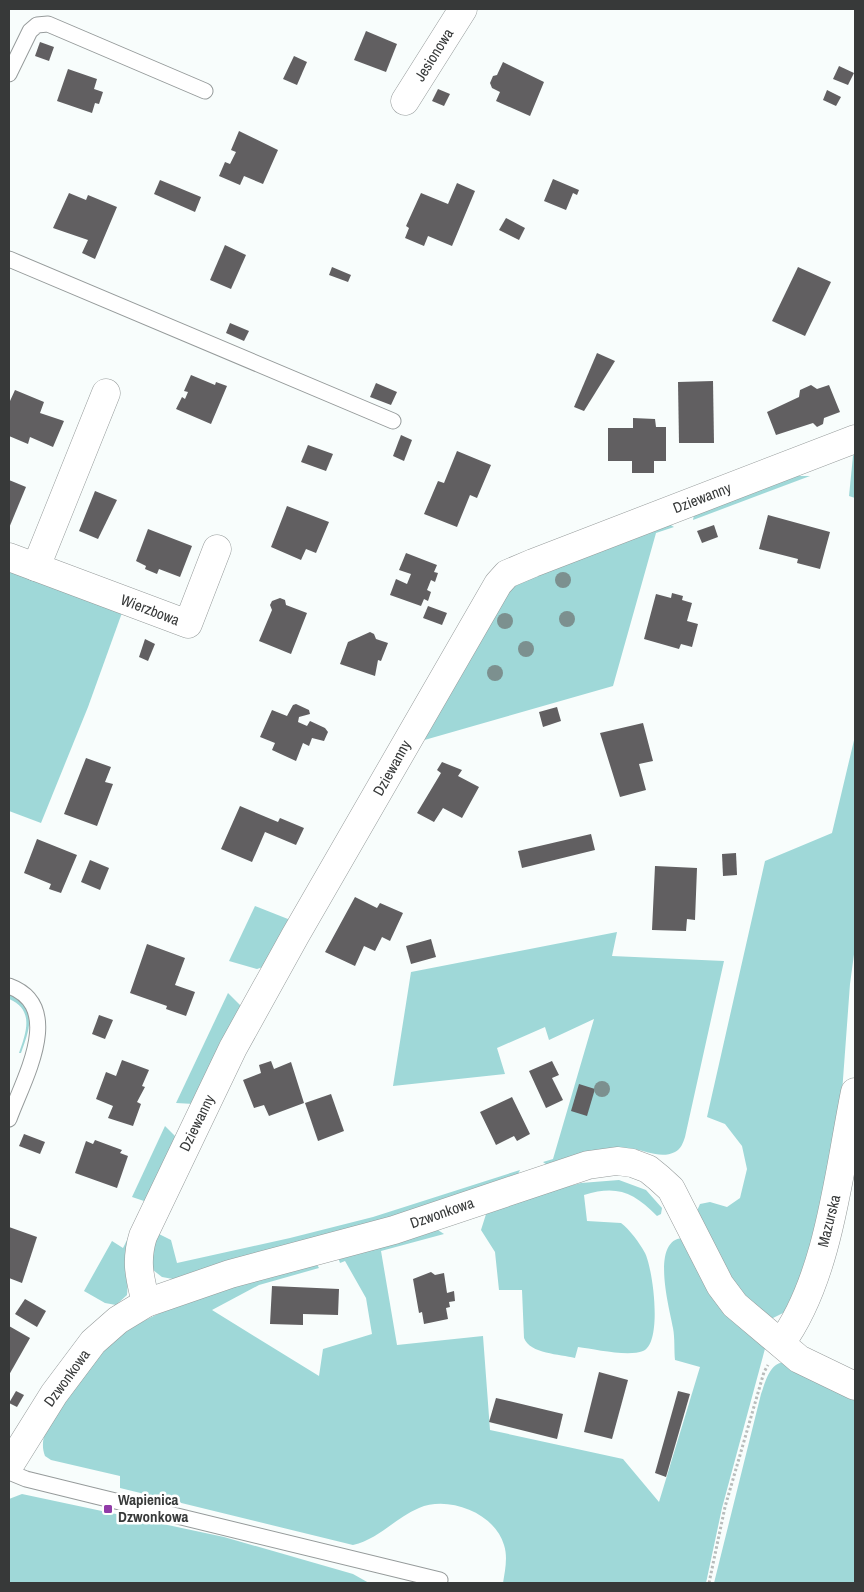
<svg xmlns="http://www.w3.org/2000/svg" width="864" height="1592" font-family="'Archivo Narrow',sans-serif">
<rect width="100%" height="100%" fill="#f8fdfc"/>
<g fill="#9fd8d8">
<path d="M855 452V498L849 496 853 456Z"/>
<path d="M794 476H810L693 520 695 510Z"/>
<path d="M666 522 674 527 656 533 613 686 421 741 511 588 525 578Z"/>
<path d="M9 571 123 610 88 707 41 823 9 811Z"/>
<path d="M855 736V947L850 984 842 1093 822 1211 799 1288 787 1311 773 1318H766L742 1298 696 1213 700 1204 710 1202 727 1207 740 1198 747 1169 742 1146 725 1124 707 1117 765 861 832 833Z"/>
<path d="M255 906 293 921 266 966 257 969 229 961Z"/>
<path d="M617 932 612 956 724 961 685 1137C683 1143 681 1149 675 1152 661 1159 647 1151 634 1149 605 1144 575 1157 547 1165L543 1162 553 1159 594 1019 549 1040 545 1027 497 1048 505 1074 393 1086 411 972Z"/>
<path d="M228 993 242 1007 194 1104 176 1103Z"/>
<path d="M9 994C38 1009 30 1027 21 1053H19C26 1033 35 1010 9 999Z"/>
<path d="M165 1126 175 1136 169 1157 147 1202 132 1197Z"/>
<path d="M520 1170 517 1176 511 1179 370 1223 173 1279 162 1277 153 1270 150 1251 157 1233 171 1240 177 1263 290 1238 373 1217Z"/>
<path d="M619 1180 646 1190 662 1208 661 1214 657 1216C633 1192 617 1185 584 1195L587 1221 621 1223C630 1230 639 1242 645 1253 653 1269 663 1343 643 1351 628 1357 594 1349 578 1347L575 1358C560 1354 530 1354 524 1338L522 1290H499L495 1252 481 1230 487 1211 524 1198 581 1183Z"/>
<path d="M432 1226 444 1234 381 1251 397 1345 483 1336 490 1430 623 1459 659 1502 700 1367 675 1360C674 1350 675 1339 673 1328 670 1310 650 1241 682 1238L766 1345 722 1508 706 1583H503C505 1571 508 1557 504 1545 495 1513 448 1495 419 1508 395 1518 379 1539 353 1545L120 1488V1476L51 1460 45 1456C37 1436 54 1417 65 1402 82 1380 97 1355 118 1338 163 1301 259 1279 315 1261L319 1268 259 1285 212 1310 319 1376 323 1349 372 1334 366 1298 345 1261 340 1263 338 1257Z"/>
<path d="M132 1230 127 1295 116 1305 105 1303 84 1291 112 1241 123 1248Z"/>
<path d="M784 1362 855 1395V1583H714L761 1394C766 1381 769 1364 784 1362Z"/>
<path d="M22 1494 224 1537 353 1574 369 1583H9V1499Z"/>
</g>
<g fill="#615f61">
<path d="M366 31 397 44 386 72 354 60Z"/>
<path d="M40 42 54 47 49 61 35 56Z"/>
<path d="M294 56 307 62 297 85 283 79Z"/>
<path d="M503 62 544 82 530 116 496 101 500 92 492 88 490 83 493 76 497 75Z"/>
<path d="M839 66 854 73 848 85 833 79Z"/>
<path d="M68 69 97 79 94 89 103 92 99 104 95 103 92 113 57 101Z"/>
<path d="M438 89 450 94 444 106 432 101Z"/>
<path d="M827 90 841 97 836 106 823 100Z"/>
<path d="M239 131 278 150 263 184 244 176 240 185 219 176 225 162 230 164 236 152 231 150Z"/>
<path d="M553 179 579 190 577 195 573 193 566 210 544 201Z"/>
<path d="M160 180 201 197 195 212 154 194Z"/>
<path d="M457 183 475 191 452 246 428 236 424 246 405 238 409 228 406 226 421 193 448 204Z"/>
<path d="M69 193 86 200 88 195 117 207 95 259 82 253 88 240 53 228Z"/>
<path d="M506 218 525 228 519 240 499 230Z"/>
<path d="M225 245 246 255 231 289 210 280Z"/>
<path d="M332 267 351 275 348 282 329 275Z"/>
<path d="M798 267 831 282 805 336 772 321Z"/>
<path d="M230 323 249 331 244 341 226 333Z"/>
<path d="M597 353 615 361 584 411 574 407Z"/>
<path d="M191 375 215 385 216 382 227 386 211 424 176 409 182 397 185 399 188 392 184 391Z"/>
<path d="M713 381 714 443H679L678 382Z"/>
<path d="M376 383 397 392 391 405 370 397Z"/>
<path d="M811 385 817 389 829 385 840 412 824 418 823 424 817 427 813 423 776 435 767 412 799 397 800 390Z"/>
<path d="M15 390 44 402 40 413 64 421 53 447 30 437 28 444 9 436V401H10Z"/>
<path d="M633 418 655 419 656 427H666V461H654V473H632V461H608V428H633Z"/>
<path d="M401 435 412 440 404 461 393 456Z"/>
<path d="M308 445 333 454 326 471 301 462Z"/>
<path d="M457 451 491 465 477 498 470 495 457 527 424 514 438 481 444 483Z"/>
<path d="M9 480 26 487 9 528Z"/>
<path d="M95 491 117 500 98 539 79 531Z"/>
<path d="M287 506 329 522 316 553 306 549 301 560 271 547Z"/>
<path d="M768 515 830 532 820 569 797 563 798 559 759 549Z"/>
<path d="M714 525 718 537 702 543 697 531Z"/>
<path d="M148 529 192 546 180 577 159 569 157 574 145 569 146 566 136 561Z"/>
<path d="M406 553 437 565 434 572 438 573 435 582 431 580 427 590 431 592 428 601 424 599 421 606 390 595 396 579 407 584 411 574 399 570Z"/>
<path d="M672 593 683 596 682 600 692 603 687 621 698 624 692 647 681 644 679 649 644 639 656 594 671 598Z"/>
<path d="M280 598 285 600 286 605 307 613 291 654 259 641 272 610 270 605 272 601Z"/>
<path d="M428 606 447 613 442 625 423 618Z"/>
<path d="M370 632 374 634 376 639 388 643 381 661 378 660 375 676 340 664 348 642Z"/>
<path d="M145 639 155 644 148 661 139 657Z"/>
<path d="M296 704 309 710 310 714 299 717 298 722 307 726 310 721 325 728 328 732 324 741 312 738 309 746 303 743 296 761 272 750 275 743 260 737 272 710 287 716 293 705Z"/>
<path d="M557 707 561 721 543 727 539 712Z"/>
<path d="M643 723 653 761 639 764 646 790 620 797 600 733Z"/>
<path d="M86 758 111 767 105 782 113 784 97 826 64 814Z"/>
<path d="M442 762 462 770 458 776 479 787 462 818 443 808 434 822 417 813 441 773 437 770Z"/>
<path d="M240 806 278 822 280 818 304 828 296 845 265 832 252 862 221 849Z"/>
<path d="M591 834 595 850 522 868 518 851Z"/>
<path d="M37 839 77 855 61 893 49 889 51 884 24 873Z"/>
<path d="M736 853 737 875 723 876 722 854Z"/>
<path d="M90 860 109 868 100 890 81 882Z"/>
<path d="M655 866 697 868 695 920 687 919 686 931 652 930Z"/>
<path d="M355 897 377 908 380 903 403 913 390 941 382 937 375 951 364 946 355 966 325 952Z"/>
<path d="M431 939 436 957 411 964 406 946Z"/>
<path d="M147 944 185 958 175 985 195 992 186 1016 166 1009 167 1006 130 993Z"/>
<path d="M99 1015 113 1020 105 1039 92 1034Z"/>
<path d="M122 1060 149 1070 142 1086 145 1087 137 1102 141 1104 133 1126 108 1118 113 1106 96 1099 106 1072 116 1076Z"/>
<path d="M271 1061 274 1069 291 1062 304 1103 269 1116 264 1105 254 1108 243 1080 261 1073 259 1065Z"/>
<path d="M552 1061 559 1075 552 1078 563 1100 546 1108 529 1071Z"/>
<path d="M579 1084 595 1089 587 1116 571 1111Z"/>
<path d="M331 1094 344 1131 318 1141 305 1103Z"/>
<path d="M512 1097 530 1134 517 1141 514 1136 496 1145 480 1112Z"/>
<path d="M24 1134 45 1142 40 1154 19 1146Z"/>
<path d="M95 1140 122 1150 120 1153 128 1156 117 1188 75 1173 86 1141 93 1144Z"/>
<path d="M9 1227 37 1237 22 1283 9 1278Z"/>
<path d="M431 1272 435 1275 444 1273 447 1293 454 1291 455 1301 449 1302 450 1307 446 1308 448 1319 424 1324 422 1312 419 1313 413 1279Z"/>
<path d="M272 1286 339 1289 338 1315 303 1314V1325L270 1324Z"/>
<path d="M25 1299 46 1311 37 1327 15 1314Z"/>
<path d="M9 1326 30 1338 9 1375Z"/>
<path d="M599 1372 628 1380 612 1439 584 1432Z"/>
<path d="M16 1391 24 1395 17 1407 9 1403Z"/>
<path d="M678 1391 690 1394 666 1477 655 1473Z"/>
<path d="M496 1398 563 1414 557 1439 489 1422Z"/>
</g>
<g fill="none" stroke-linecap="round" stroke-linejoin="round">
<defs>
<g id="service">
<path d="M9 74 30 31 37 25 48 24 205 91"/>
<path d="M9 259 393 421"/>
<path d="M9 986C66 1007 23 1080 9 1119"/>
<path d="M9 1472 26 1479 95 1496 440 1580"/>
</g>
<g id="minor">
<path d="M405 101 463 9"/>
<path d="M9 557 188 624 217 549"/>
<path d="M36 567 106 393"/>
<path d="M146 1303C140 1278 135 1262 143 1236L233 1048 295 936 498 584 507 574 533 563 855 439"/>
<path d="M781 1343C829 1278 839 1170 855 1092"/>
<path d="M9 1466 54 1394 93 1342 118 1320 146 1303 230 1274 394 1230 588 1165 617 1161 632 1163 648 1169 659 1178 671 1189 720 1285 735 1305 799 1359 855 1386"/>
</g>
</defs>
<use href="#service" stroke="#969b9b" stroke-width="17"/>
<use href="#minor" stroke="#969b9b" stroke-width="29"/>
<path stroke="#b8bcbb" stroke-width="3" stroke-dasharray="2.5 2.5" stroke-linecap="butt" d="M709 1583 725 1507 764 1372 768 1365"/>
<use href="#service" stroke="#fff" stroke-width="15"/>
<use href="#minor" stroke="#fff" stroke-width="28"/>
</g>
<g fill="#7c908f">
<circle cx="563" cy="580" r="8"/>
<circle cx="567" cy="619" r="8"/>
<circle cx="505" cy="621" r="8"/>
<circle cx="526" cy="649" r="8"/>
<circle cx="495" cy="673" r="8"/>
<circle cx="602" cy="1089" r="8"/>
</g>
<rect fill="#913ba8" stroke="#fff" stroke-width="2" x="103" y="1504" width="10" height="10" rx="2.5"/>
<g text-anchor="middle" stroke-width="5" stroke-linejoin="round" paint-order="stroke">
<g font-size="15" fill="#373939" stroke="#fff">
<text transform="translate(434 55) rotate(-58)" y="5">Jesionowa</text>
<text transform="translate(702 498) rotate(-21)" y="5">Dziewanny</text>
<text transform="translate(150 610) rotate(21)" y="5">Wierzbowa</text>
<text transform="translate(392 768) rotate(-61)" y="5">Dziewanny</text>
<text transform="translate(197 1123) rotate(-64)" y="5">Dziewanny</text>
<text transform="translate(442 1213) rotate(-19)" y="5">Dzwonkowa</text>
<text transform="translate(829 1221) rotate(-76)" y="5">Mazurska</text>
<text transform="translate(67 1378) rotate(-54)" y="5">Dzwonkowa</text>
</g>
<g font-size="15" font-weight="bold" fill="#373939" stroke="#fff" text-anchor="start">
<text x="118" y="1505">Wapienica<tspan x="118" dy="17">Dzwonkowa</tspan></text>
</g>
</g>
<rect width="864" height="1592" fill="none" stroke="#373939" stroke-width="20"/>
</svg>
